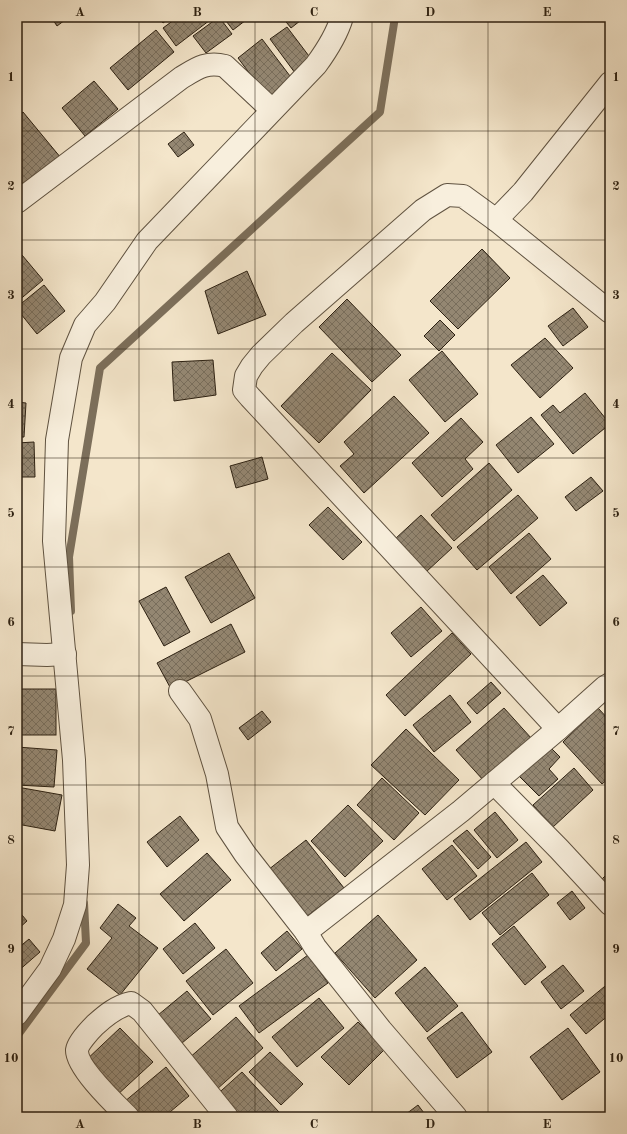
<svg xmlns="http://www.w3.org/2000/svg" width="627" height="1134" font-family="'Old Standard TT',serif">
<defs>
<pattern id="building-cross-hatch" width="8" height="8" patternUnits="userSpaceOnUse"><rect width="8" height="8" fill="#948772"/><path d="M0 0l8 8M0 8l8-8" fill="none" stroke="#796e5c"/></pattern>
</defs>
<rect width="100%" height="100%" fill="#f4e6cb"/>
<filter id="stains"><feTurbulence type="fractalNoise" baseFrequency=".005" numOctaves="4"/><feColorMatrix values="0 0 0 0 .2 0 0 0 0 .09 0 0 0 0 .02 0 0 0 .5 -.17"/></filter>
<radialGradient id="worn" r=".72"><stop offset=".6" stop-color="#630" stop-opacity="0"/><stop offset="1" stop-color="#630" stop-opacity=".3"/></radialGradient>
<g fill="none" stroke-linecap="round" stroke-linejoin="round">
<g stroke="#7c6f5b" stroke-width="8">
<path d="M71 611 69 557 100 368 380 112 395 17"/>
<path d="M17 1036 86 943 84 903"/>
</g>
</g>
<g fill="url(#building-cross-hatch)" stroke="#2d2112">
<path d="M51 17H69L57 26Z"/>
<path d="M158 17H171L163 23Z"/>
<path d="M178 17H214L176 46 163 28Z"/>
<path d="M219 17 232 34 206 53 193 36Z"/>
<path d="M223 17H250L233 30Z"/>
<path d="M282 17H305L291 28Z"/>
<path d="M287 27 315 64 298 77 270 39Z"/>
<path d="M156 30 174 52 128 90 110 68Z"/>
<path d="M262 39 293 80 268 98 238 58Z"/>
<path d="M94 81 118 109 85 136 62 108Z"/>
<path d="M23 112 61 158 23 190 17 183V116Z"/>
<path d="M184 132 194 145 178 157 168 144Z"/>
<path d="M482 249 510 278 458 329 430 301Z"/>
<path d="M22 255 43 280 17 302V259Z"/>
<path d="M247 271 266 315 218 334 205 291Z"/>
<path d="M44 285 65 311 37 334 17 309V307Z"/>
<path d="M347 299 401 355 372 382 319 327Z"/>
<path d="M573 308 588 327 563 346 548 326Z"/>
<path d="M440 320 455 335 439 351 424 336Z"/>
<path d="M545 338 573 368 540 398 511 365Z"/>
<path d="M442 351 478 394 445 422 409 380Z"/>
<path d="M332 353 371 390 319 443 281 406Z"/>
<path d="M213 360 216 395 174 401 172 362Z"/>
<path d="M585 393 610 424 573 454 541 415 553 405 560 413Z"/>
<path d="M394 396 429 433 364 493 340 466 354 454 344 442Z"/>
<path d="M17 402 26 403 24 437H17Z"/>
<path d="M531 417 554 444 518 473 496 445Z"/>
<path d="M461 418 483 442 465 459 473 469 442 497 412 463Z"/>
<path d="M34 442 35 477H17V443Z"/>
<path d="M262 457 268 479 236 488 230 466Z"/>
<path d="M489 463 512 490 454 541 431 515Z"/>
<path d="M591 477 603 491 576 511 565 497Z"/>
<path d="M518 495 538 518 477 570 457 547Z"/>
<path d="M328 507 362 542 343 560 309 525Z"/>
<path d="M421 515 452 548 426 572 395 539Z"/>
<path d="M529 533 551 559 511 594 489 567Z"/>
<path d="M229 553 255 598 211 623 185 577Z"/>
<path d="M543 575 567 603 540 626 516 597Z"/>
<path d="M166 587 190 632 164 646 139 601Z"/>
<path d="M421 607 442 631 411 657 391 633Z"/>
<path d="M231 624 245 652 171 689 157 663Z"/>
<path d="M452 633 471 654 405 716 386 695Z"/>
<path d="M491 682 501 693 477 714 467 703Z"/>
<rect x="18" y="689" width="38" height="46"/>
<path d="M450 695 471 722 434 752 413 725Z"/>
<path d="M504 708 532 739 484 781 456 750Z"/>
<path d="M598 708 610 721V777L602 784 563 742Z"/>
<path d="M262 711 271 722 248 740 239 728Z"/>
<path d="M406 729 459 780 425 815 371 765Z"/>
<path d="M17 747 57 750 54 787 17 785Z"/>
<path d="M550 747 560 757 549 769 558 779 539 796 519 776Z"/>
<path d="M574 768 593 790 553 827 533 805Z"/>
<path d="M382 778 419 813 394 840 357 805Z"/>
<path d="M17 787 62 795 55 831 17 824Z"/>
<path d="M348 805 383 841 345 877 311 841Z"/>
<path d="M495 812 518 840 497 858 474 830Z"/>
<path d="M180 816 199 840 167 867 147 842Z"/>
<path d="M467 830 491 857 478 869 453 841Z"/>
<path d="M306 840 344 888 306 917 268 870Z"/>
<path d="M526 842 542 862 470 920 454 899Z"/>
<path d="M452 845 477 876 447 900 422 869Z"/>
<path d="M207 853 231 880 184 921 160 894Z"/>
<path d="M610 871V891L600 881Z"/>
<path d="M532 873 549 895 500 935 482 913Z"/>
<path d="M572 891 585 908 570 920 557 903Z"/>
<path d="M118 904 136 918 129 926 158 948 120 995 87 969 112 938 100 928Z"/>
<path d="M17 909 27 921 17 930Z"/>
<path d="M378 915 417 960 375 998 335 953Z"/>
<path d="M195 923 215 948 183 974 163 949Z"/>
<path d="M514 926 546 967 525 985 492 944Z"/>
<path d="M287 931 302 949 276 971 261 953Z"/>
<path d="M29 939 40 952 17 972V949Z"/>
<path d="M226 949 253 983 213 1015 186 981Z"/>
<path d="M308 955 328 983 259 1033 239 1006Z"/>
<path d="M563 965 584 991 561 1009 541 982Z"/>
<path d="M425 967 458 1006 427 1032 395 993Z"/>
<path d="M610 982V1014L586 1034 570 1015Z"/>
<path d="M187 991 211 1019 176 1048 152 1020Z"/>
<path d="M319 998 344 1028 297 1067 272 1037Z"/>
<path d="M462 1012 492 1052 457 1078 427 1038Z"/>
<path d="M236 1017 263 1048 216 1090 188 1059Z"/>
<path d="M358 1022 385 1049 349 1085 321 1057Z"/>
<path d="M120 1028 153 1062 115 1097 83 1063Z"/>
<path d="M568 1028 600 1072 562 1100 530 1057Z"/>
<path d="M270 1052 303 1084 281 1105 249 1072Z"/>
<path d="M166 1067 189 1096 164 1117H137L124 1102Z"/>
<path d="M242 1072 279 1112 273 1117H229L212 1099Z"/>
<path d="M418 1105 427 1117H402Z"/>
<path d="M610 1110V1117H601Z"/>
</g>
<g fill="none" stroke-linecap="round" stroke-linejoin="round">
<defs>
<g id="minor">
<path d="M17 202 181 78C196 69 206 61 225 66L272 110"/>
<path d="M496 220 523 192 610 83"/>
<path d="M17 654 47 655 65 654"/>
<path d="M180 691 200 719 217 774 227 827 245 854 306 932"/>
<path d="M558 729 250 397 244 390 246 376 252 366 261 355 294 323 423 210 447 195 463 196 496 220 610 312"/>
<path d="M494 783 559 849 610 904"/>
<path d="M17 1014 50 969 64 939 75 905 78 865 74 760 54 541 57 440 71 358 85 325 105 302 147 241 316 65C327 50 337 34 342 17"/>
<path d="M128 1117C116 1105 76 1067 77 1050 78 1043 90 1030 95 1025 106 1015 117 1006 131 1003L142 1011 227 1117"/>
<path d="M456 1117 381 1030 315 947 306 932 461 811 558 729 605 687 610 684"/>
</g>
</defs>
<use href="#minor" stroke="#5f5240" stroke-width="24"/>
<use href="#minor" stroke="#f8efdd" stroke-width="22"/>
</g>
<path fill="none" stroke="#2d2112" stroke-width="1" stroke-opacity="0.55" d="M139 17V1117M255 17V1117M372 17V1117M488 17V1117M17 131H610M17 240H610M17 349H610M17 458H610M17 567H610M17 676H610M17 785H610M17 894H610M17 1003H610"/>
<rect width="627" height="1134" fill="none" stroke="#f4e6cb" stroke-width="44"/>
<rect x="22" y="22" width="583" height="1090" fill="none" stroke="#2d2112" stroke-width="1.5"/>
<g font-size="13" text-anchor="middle" font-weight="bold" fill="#2d2112">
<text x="80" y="16">A</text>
<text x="197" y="16">B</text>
<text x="314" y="16">C</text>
<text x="430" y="16">D</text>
<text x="547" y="16">E</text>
<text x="11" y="81">1</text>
<text x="616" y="81">1</text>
<text x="11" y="190">2</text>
<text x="616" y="190">2</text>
<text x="11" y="299">3</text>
<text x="616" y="299">3</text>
<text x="11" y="408">4</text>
<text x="616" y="408">4</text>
<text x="11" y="517">5</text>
<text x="616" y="517">5</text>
<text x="11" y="626">6</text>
<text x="616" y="626">6</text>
<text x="11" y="735">7</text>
<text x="616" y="735">7</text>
<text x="11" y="844">8</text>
<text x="616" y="844">8</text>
<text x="11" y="953">9</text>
<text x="616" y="953">9</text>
<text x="11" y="1062">10</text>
<text x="616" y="1062">10</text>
<text x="80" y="1128">A</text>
<text x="197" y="1128">B</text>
<text x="314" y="1128">C</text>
<text x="430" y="1128">D</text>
<text x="547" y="1128">E</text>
</g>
<rect width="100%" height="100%" filter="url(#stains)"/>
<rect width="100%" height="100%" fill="url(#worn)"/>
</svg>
